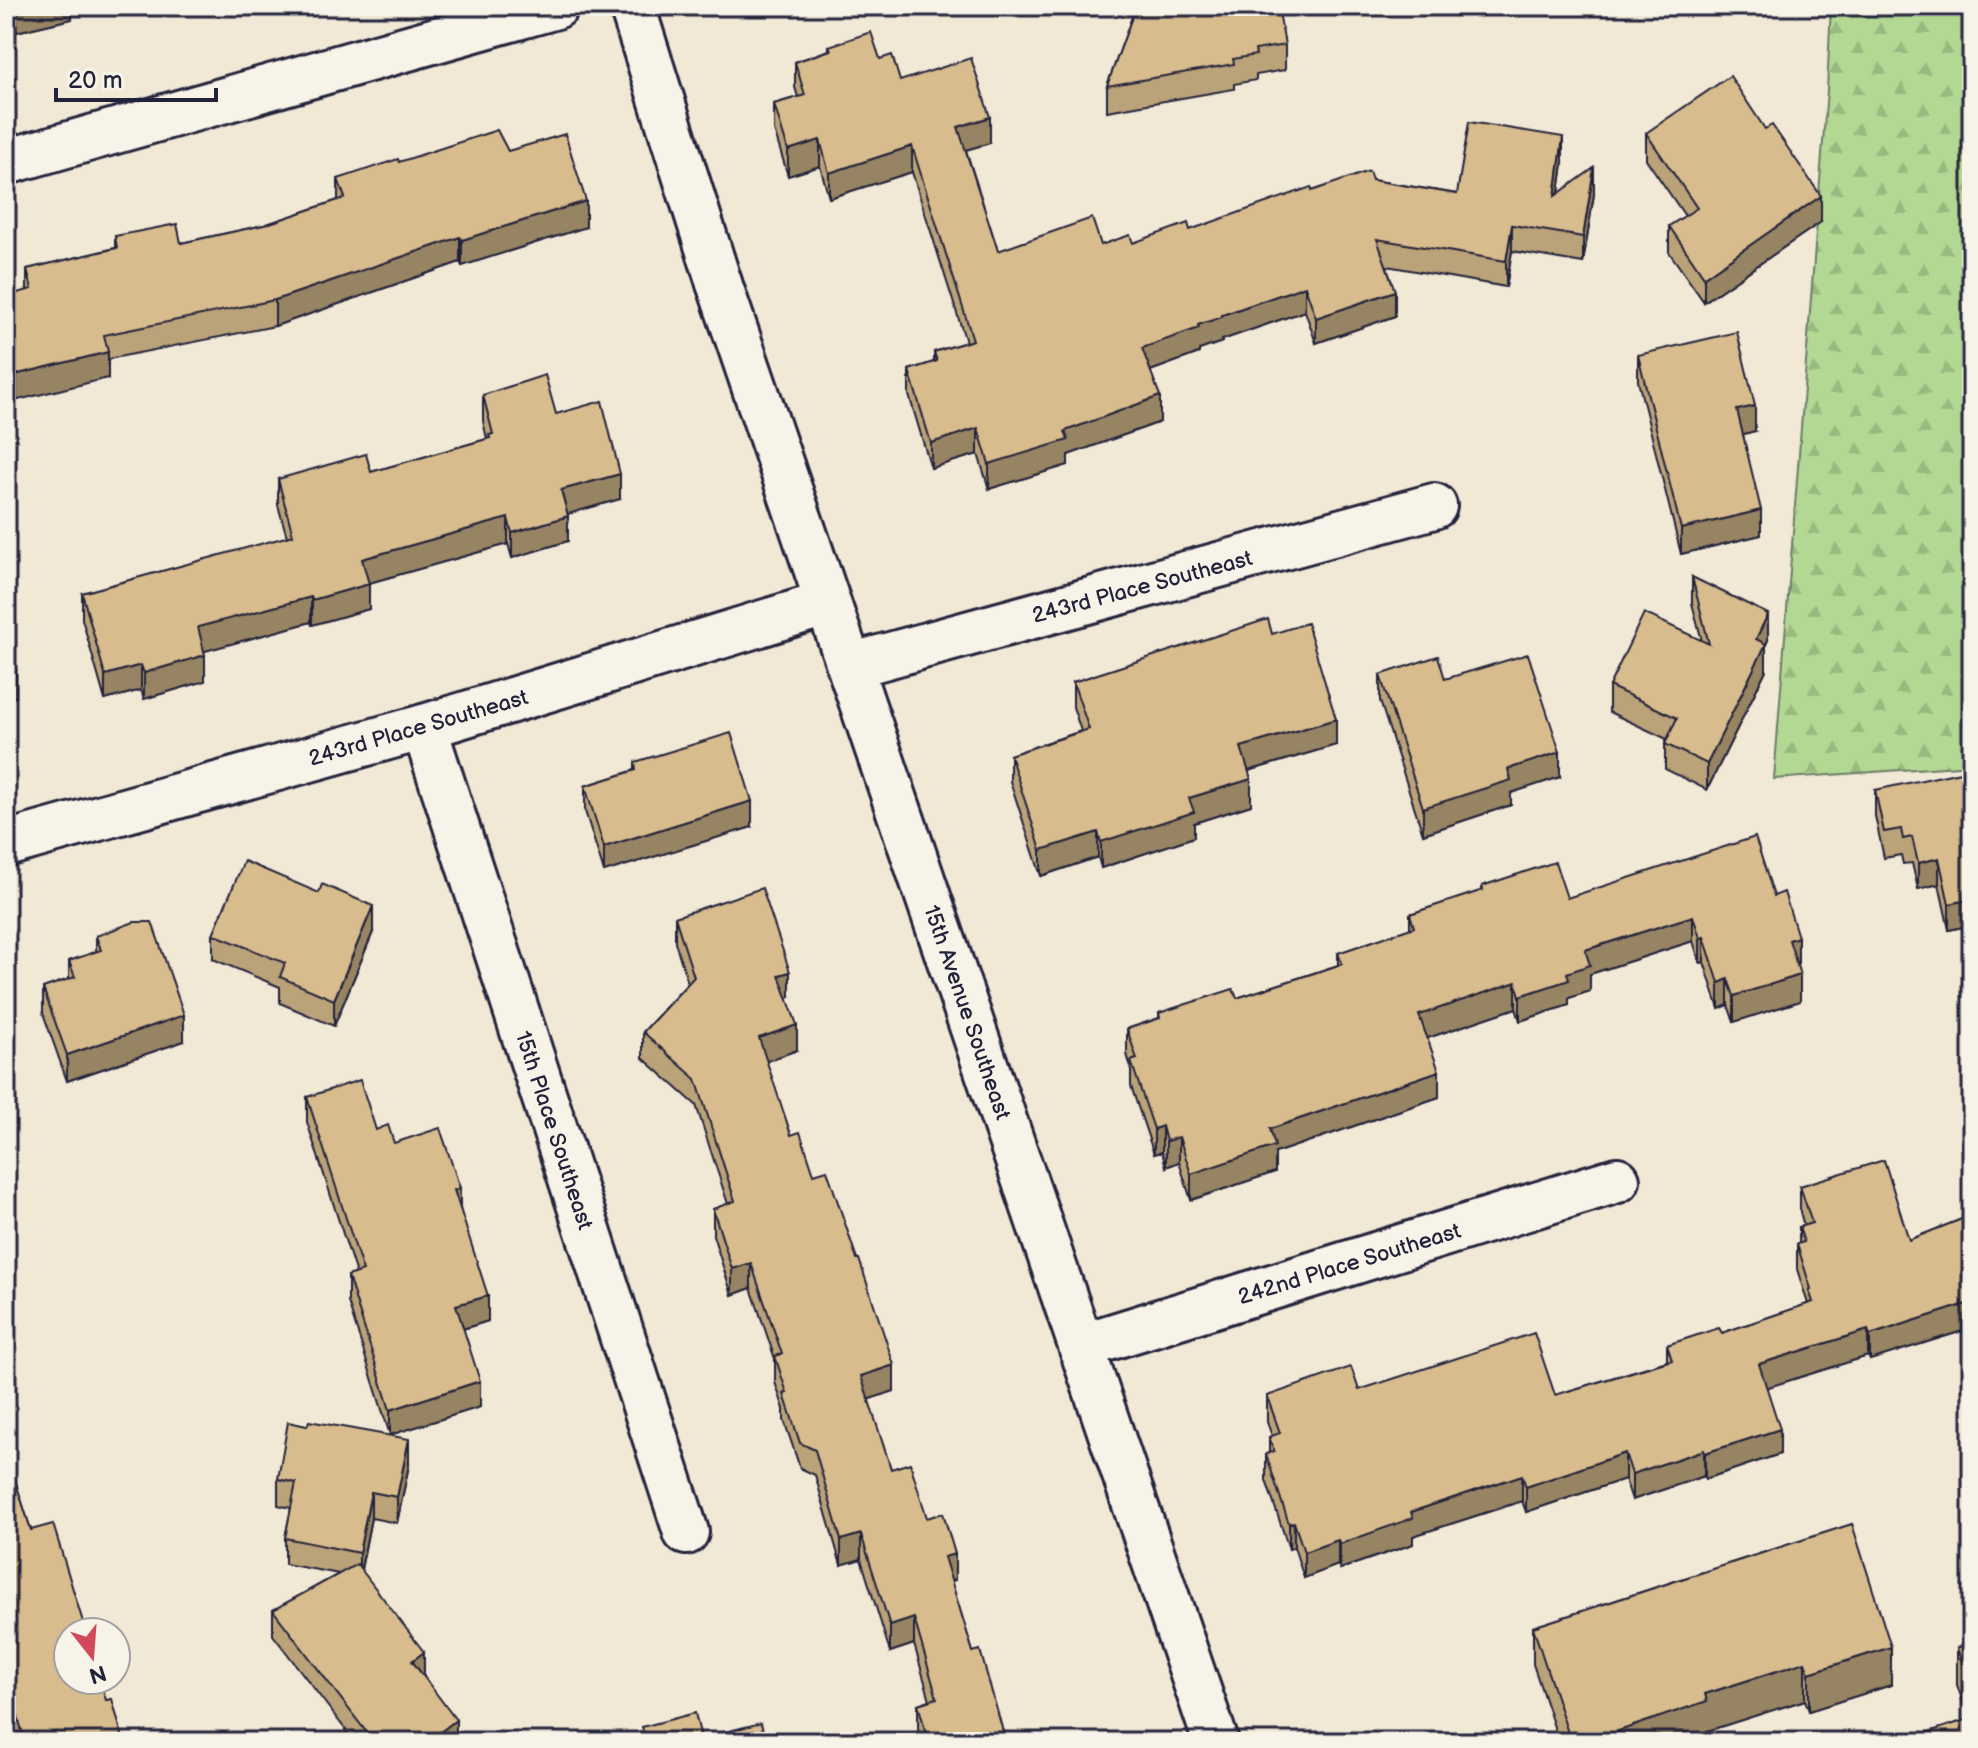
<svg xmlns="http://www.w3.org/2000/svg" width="1978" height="1748" font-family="'Balsamiq Sans',sans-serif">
<defs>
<pattern id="forest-firs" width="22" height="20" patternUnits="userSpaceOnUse" patternTransform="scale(2)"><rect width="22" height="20" fill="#b3d893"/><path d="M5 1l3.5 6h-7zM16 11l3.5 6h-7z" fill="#9ab980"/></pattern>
</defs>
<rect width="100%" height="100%" fill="#f1e8d6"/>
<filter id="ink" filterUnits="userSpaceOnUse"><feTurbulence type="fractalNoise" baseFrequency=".0125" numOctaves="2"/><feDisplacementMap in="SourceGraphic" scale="16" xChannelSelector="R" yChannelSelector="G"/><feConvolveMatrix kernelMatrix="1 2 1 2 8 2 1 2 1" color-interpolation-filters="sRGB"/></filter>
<g filter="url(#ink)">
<path fill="url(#forest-firs)" stroke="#6a7d67" stroke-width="2" d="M1831 6H1972V765L1774 779 1827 90Z"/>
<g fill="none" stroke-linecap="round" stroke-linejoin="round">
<defs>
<g id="street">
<path d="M632 6 719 283"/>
<path d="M6 162 556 6"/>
<path d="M850 666 1434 506"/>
<path d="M424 727 686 1532"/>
<path d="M6 844 424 727 828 603"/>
<path d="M1082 1346 1617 1180"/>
</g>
<path id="secondary" d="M719 283 1216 1742"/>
</defs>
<use href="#street" stroke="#22223b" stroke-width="50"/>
<use href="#secondary" stroke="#22223b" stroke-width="50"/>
<use href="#street" stroke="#f7f3e8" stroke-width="44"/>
<use href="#secondary" stroke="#f7f3e8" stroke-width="44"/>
</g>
<g fill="#baa279" stroke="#22223b" stroke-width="2">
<path d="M6 6H72V19L16 32 12 18Z"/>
<path d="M1136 6 1285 45V70L1256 75V80L1234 84V89L1107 111V86Z"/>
<path d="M829 46 880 59 900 81 990 143 966 150 998 251 1133 243 1190 230 1312 191 1372 180 1457 194 1563 163 1559 193 1594 194 1583 263 1512 251 1506 287 1387 266 1395 316 1316 343 1305 311 1222 340V342L1199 350V353L1150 371 1160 422 1068 455V465L989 489 978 454 931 468 909 395V370L934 362V352L966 342 912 172 829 198 820 166 788 176 774 130V104L798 97 795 87V62L829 50Z"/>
<path d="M1646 133 1821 222 1704 302 1669 252V226L1685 216 1646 159Z"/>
<path d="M508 151 586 227 462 266 460 262 275 326 108 359V378L27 291V269L115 248V236L181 243 264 225 338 200V179L399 162Z"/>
<path d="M1638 355 1755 431 1743 434 1761 535 1681 554 1638 381Z"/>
<path d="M483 395 556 414 620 499 567 514 568 541 512 558 508 544 369 583V609L312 625 311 622 204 651 205 681 144 699 141 690 105 700 82 619V593L287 537 278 505V479L371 472 487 439 483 421Z"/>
<path d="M1692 577 1768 640 1766 644V670L1707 790 1665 769V744L1667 739 1609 712V686L1702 641 1692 603Z"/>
<path d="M1272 634 1336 745 1249 771 1251 805 1194 823V837L1101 868 1098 857 1041 876 1010 781V755L1081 731 1073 707V682Z"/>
<path d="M1380 675 1445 679 1560 777 1511 793V805L1423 834 1380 701Z"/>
<path d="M635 762 752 827 604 872 585 811V786L635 770Z"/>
<path d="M1875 790 1972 802V925L1949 930 1939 884 1918 889 1912 863 1903 864 1901 855 1884 858 1875 816Z"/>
<path d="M1482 886 1567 898 1774 896 1798 963 1797 964 1800 1001 1734 1022 1728 1005 1719 1009 1704 962 1700 963 1693 941 1590 974V991L1569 998V1005L1520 1021 1516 1008 1427 1038 1439 1097 1275 1153V1172L1191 1200 1179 1162 1166 1167 1162 1152 1154 1154 1131 1086V1068L1127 1054V1029L1159 1018V1013L1237 998 1338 965V953L1410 929V914L1482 891Z"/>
<path d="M675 917 790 997 787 998 797 1050 766 1061 791 1135 814 1174 894 1391 868 1399 891 1469 927 1518 955 1580 951 1581 973 1652 1006 1742 921 1740 918 1729V1704L930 1700 914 1644 890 1652 861 1559 841 1565 815 1475 800 1468 784 1420V1409L775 1382V1359L751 1288 732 1295 713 1235V1209L728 1204 696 1105 643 1058V1032L688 983 675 942Z"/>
<path d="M373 932 334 1026 280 1003V987L213 959V934Z"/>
<path d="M96 936 184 1041 67 1081 43 1013V988L69 979V961L96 952Z"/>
<path d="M307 1097 376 1130 394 1143 460 1208 488 1321 463 1329 480 1407 390 1435 348 1302V1276L356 1274 307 1122Z"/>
<path d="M1800 1186 1909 1240 1972 1215V1328L1870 1360 1868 1356 1766 1387 1780 1454 1705 1479 1704 1476 1632 1500 1625 1479 1526 1512 1522 1501 1413 1536V1544L1340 1569 1338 1565 1304 1578 1294 1547 1289 1549 1266 1480V1454L1269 1453V1437L1272 1436 1267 1422V1396L1359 1390 1555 1395 1667 1361V1345L1722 1333 1808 1304 1797 1269V1244L1799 1243V1227L1804 1226 1800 1212Z"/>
<path d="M6 1452 31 1530 124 1742H18L6 1700Z"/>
<path d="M409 1465 397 1523 371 1518 361 1570 424 1677 456 1742H355L273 1635V1610L339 1574 285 1564V1538L291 1508 278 1505V1479Z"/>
<path d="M1852 1524 1891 1685 1809 1711 1805 1700 1707 1731V1738L1695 1742H1559L1533 1664V1627Z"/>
<path d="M1972 1642V1742L1969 1719 1957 1685V1648Z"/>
</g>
<g fill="#978463" stroke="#22223b" stroke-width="2">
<path d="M6 6H12V18L6 19Z"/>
<path d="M19 6H72V19L16 32V7Z"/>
<path d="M990 117V143L958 152V127Z"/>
<path d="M1563 137V163L1555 221V196Z"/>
<path d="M820 140V166L788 176V150Z"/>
<path d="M912 146V172L829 198V173Z"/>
<path d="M1594 168V194L1583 263V237Z"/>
<path d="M1821 196V222L1704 302V277Z"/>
<path d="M586 201V227L462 266V240Z"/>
<path d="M1512 225V251L1506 287V261Z"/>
<path d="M460 237V262L275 326V300Z"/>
<path d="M1305 286V311L1222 340V342L1199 350V353L1142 374V348L1222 315Z"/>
<path d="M1395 291V316L1316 343V318Z"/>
<path d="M108 352V378L6 403V377Z"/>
<path d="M1160 396V422L1068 455V465L989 489V464L1065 431Z"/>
<path d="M1755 406V431L1737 436V410Z"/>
<path d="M978 428V454L931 468V443Z"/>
<path d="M620 474V499L561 516V490Z"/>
<path d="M1761 510V535L1681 554V529Z"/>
<path d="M568 516V541L512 558V533Z"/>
<path d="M508 518V544L362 585V559Z"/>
<path d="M369 584V609L312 625V600Z"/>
<path d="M311 597V622L198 653V627Z"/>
<path d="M1768 614V640L1756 665V639Z"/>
<path d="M1766 644V670L1707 790V764Z"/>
<path d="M205 655V681L144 699V673Z"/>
<path d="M141 665V690L105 700V675Z"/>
<path d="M16 671V697L6 700V675Z"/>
<path d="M1336 719V745L1241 773V747Z"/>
<path d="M1560 752V777L1511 793V805L1423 834V808L1508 769Z"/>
<path d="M1251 779V805L1194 823V837L1101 868V842L1189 798Z"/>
<path d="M752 801V827L604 872V847Z"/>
<path d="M1098 832V857L1041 876V850Z"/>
<path d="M1939 858V884L1918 889V863Z"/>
<path d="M1972 899V925L1949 930V904Z"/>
<path d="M373 906V932L334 1026V1000Z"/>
<path d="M1693 916V941L1590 974V991L1569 998V1005L1520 1021V996L1567 973 1585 950Z"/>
<path d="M1704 937V962L1700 963V938Z"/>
<path d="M1798 937V963L1789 966V940Z"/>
<path d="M790 972V997L779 1000V975Z"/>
<path d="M1800 975V1001L1734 1022V996Z"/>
<path d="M1728 979V1005L1719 1009V983Z"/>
<path d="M1516 982V1008L1419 1041V1015Z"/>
<path d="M184 1015V1041L67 1081V1055Z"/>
<path d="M797 1025V1050L759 1064V1038Z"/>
<path d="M1439 1071V1097L1275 1153V1172L1191 1200V1174L1270 1129Z"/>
<path d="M1162 1126V1152L1154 1154V1129Z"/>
<path d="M1179 1137V1162L1166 1167V1141Z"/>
<path d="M460 1188V1214L454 1190Z"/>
<path d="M751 1263V1288L732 1295V1269Z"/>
<path d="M488 1296V1321L456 1331V1305Z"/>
<path d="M1972 1302V1328L1870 1360V1335Z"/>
<path d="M1868 1330V1356L1759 1390V1364Z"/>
<path d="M894 1365V1391L861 1402V1376Z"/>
<path d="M480 1381V1407L390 1435V1410Z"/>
<path d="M1780 1429V1454L1705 1479V1453Z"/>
<path d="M409 1439V1465L397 1523V1497Z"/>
<path d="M1704 1450V1476L1632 1500V1474Z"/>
<path d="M1625 1453V1479L1526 1512V1487Z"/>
<path d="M1522 1475V1501L1413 1536V1544L1340 1569V1544L1411 1512Z"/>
<path d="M371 1492V1518L359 1578V1553Z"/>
<path d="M1294 1522V1547L1289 1549V1524Z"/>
<path d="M861 1534V1559L841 1565V1540Z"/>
<path d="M1338 1540V1565L1304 1578V1552Z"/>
<path d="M955 1554V1580L944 1583V1557Z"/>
<path d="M914 1618V1644L890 1652V1626Z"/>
<path d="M1891 1647V1685L1809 1711V1673Z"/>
<path d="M424 1652V1677L412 1661Z"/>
<path d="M1805 1662V1700L1707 1731V1738L1695 1742H1586L1705 1694Z"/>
<path d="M456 1720V1742H427Z"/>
</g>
<g fill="#d8bc8d" stroke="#22223b" stroke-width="2">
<path d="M1136 6H1278L1285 45 1255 50 1256 55 1233 59 1234 64 1107 86Z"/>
<path d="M871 32 880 59 892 55 900 81 971 58 990 117 958 127 998 251 1092 218 1101 245 1130 235 1133 243 1188 223 1190 230 1311 187 1312 191 1369 171 1372 180 1457 194 1469 122 1563 137 1555 196 1594 168 1583 237 1512 225 1506 261 1377 239 1395 291 1316 318 1305 286 1222 315V317L1198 325 1199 328 1142 348 1160 396 1065 431 1068 440 989 464 978 428 931 443 909 370 937 361 934 352 973 340 912 146 829 173 820 140 788 150 774 104 805 95 795 62 831 50 829 46Z"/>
<path d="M1730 76 1765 129 1772 125 1821 196 1704 277 1669 226 1697 208 1646 133Z"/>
<path d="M497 130 508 151 565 134 586 201 462 240 460 237 275 300 104 335 108 352 6 377V296L32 289 27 269 117 248 115 236 177 224 181 243 264 225 345 198 338 179 398 159 399 162Z"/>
<path d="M1737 332 1755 406 1737 410 1761 510 1681 529 1638 355Z"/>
<path d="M545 375 556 414 602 401 620 474 561 490 568 516 512 533 508 518 362 559 369 584 312 600 311 597 198 627 205 655 144 673 141 665 105 675 82 593 293 535 278 479 366 454 371 472 490 438 489 435 493 434 483 395Z"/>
<path d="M1692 577 1768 614 1756 639 1766 644 1707 764 1665 744 1677 718 1609 686 1644 613 1709 644Z"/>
<path d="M1268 619 1272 634 1307 623 1336 719 1241 747 1251 779 1189 798 1194 812 1101 842 1098 832 1041 850 1010 755 1089 729 1073 682Z"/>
<path d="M6 635 16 671 6 675Z"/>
<path d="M1528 654 1560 752 1508 769 1511 780 1423 808 1380 675 1438 656 1445 679Z"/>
<path d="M731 733 752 801 604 847 585 786 636 770 635 762Z"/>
<path d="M1965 771 1972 802V899L1949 904 1939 858 1918 863 1912 837 1903 839 1901 829 1884 832 1875 790Z"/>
<path d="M1755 837 1774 896 1784 892 1798 937 1789 940 1800 975 1734 996 1728 979 1719 983 1704 937 1700 938 1693 916 1585 950 1590 965 1567 973 1569 980 1520 996 1516 982 1419 1015 1439 1071 1270 1129 1275 1146 1191 1174 1179 1137 1166 1141 1162 1126 1154 1129 1131 1061 1137 1059 1127 1029 1160 1018 1159 1013 1233 989 1237 998 1342 964 1338 953 1414 927 1410 914 1483 890 1482 886 1555 862 1567 898Z"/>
<path d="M244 861 319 893 322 884 373 906 334 1000 280 977 285 963 213 934Z"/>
<path d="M762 888 790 972 779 975 797 1025 759 1038 791 1135 800 1132 814 1174 827 1170 857 1259H859L894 1365 861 1376 891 1469 910 1463 927 1518 943 1513 955 1554 944 1557 973 1652 980 1650 1006 1742H915L928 1739 918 1704 937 1698 914 1618 890 1626 861 1534 841 1540 815 1450 800 1443 784 1394 787 1393 775 1356 782 1354 751 1263 732 1269 713 1209 735 1201 696 1079 643 1032 694 977 675 917Z"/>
<path d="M134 922H152L184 1015 67 1055 43 988 75 977 69 961 101 950 96 936Z"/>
<path d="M360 1080 376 1130 388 1125 394 1143 440 1128 460 1188 454 1190 488 1296 456 1305 480 1381 390 1410 348 1276 363 1271 307 1097Z"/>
<path d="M1884 1160 1909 1240 1972 1215V1302L1870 1335 1868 1330 1759 1364 1780 1429 1705 1453 1704 1450 1632 1474 1625 1453 1526 1487 1522 1475 1411 1512 1413 1518 1340 1544 1338 1540 1304 1552 1294 1522 1289 1524 1266 1454 1274 1451 1269 1437 1280 1433 1267 1396 1351 1367 1359 1390 1534 1333 1555 1395 1672 1360 1667 1345 1719 1328 1722 1333 1813 1302 1809 1290 1811 1289 1797 1244 1804 1242 1799 1227 1812 1223 1800 1186Z"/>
<path d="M309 1421 409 1439 397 1497 371 1492 359 1553 285 1538 296 1483 278 1479 288 1422 307 1426Z"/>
<path d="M6 1452 31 1530 53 1524 86 1632H68V1680H100L106 1700 112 1699 124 1742H25L6 1674Z"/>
<path d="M1852 1524 1891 1647 1809 1673 1805 1662 1705 1694 1707 1701 1586 1742H1571L1533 1627Z"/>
<path d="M357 1564 424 1652 412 1661 456 1720 427 1742H374L273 1610Z"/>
<path d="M1972 1642V1692L1957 1648Z"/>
<path d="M695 1713 701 1738 761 1723 766 1742H646L642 1727Z"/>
<path d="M1972 1718V1742H1898Z"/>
</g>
</g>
<g text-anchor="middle" stroke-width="6" stroke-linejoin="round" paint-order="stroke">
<g font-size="22" fill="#22223b" stroke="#f7f3e8">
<text transform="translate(1142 586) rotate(-15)" y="8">243rd Place Southeast</text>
<text transform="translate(418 727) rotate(-16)" y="8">243rd Place Southeast</text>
<text transform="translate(968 1012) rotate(71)" y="8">15th Avenue Southeast</text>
<text transform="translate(555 1130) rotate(72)" y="8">15th Place Southeast</text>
<text transform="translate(1349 1263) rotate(-17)" y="8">242nd Place Southeast</text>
</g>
</g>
<rect width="1978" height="1748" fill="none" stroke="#f7f3e8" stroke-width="32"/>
<rect x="16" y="16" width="1946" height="1716" fill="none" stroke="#22223b" stroke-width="3" filter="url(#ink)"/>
<g transform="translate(92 1656) rotate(163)"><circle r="38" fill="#f7f3e8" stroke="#a29fa3" stroke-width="2"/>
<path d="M0-6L14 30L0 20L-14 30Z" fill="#d1495b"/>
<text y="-12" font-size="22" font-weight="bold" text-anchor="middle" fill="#22223b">N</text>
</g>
<path d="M56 88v12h160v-12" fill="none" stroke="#22223b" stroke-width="4"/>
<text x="68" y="88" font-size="24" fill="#22223b" stroke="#f7f3e8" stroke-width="6" paint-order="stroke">20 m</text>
</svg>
